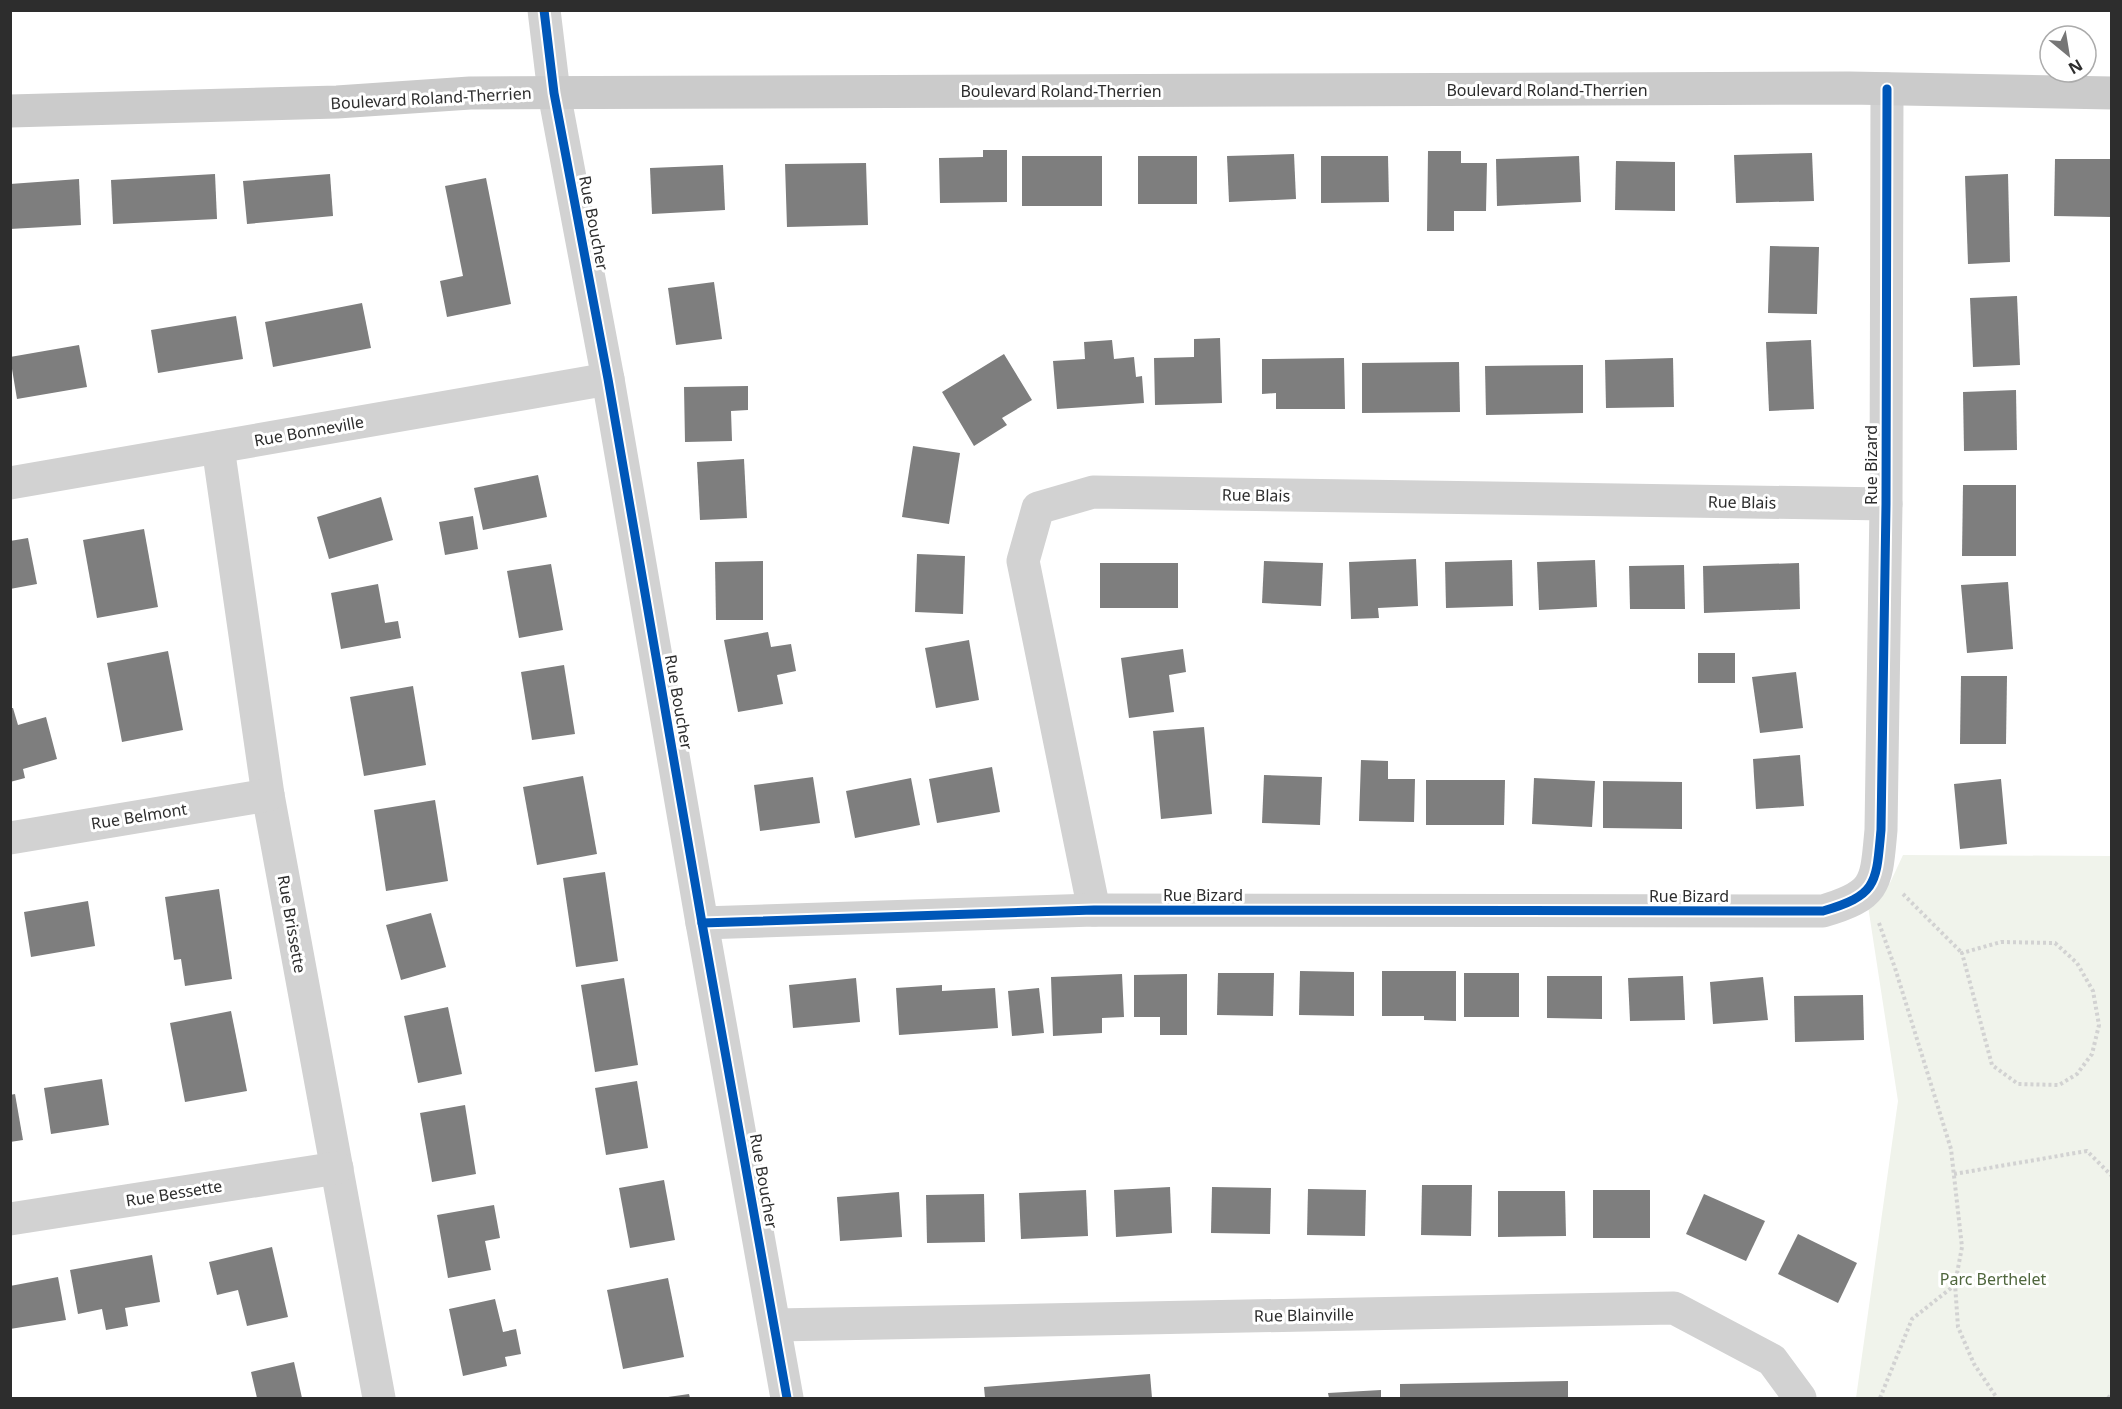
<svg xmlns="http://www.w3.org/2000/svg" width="2122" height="1409" font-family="'Noto Sans',sans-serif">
<rect width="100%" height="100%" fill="#fff"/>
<path fill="#f0f3eb" d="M1903 855 2111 856V1398H1856L1898 1101 1868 906 1890 883Z"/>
<g fill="#7e7e7e">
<path d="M983 150H1007V202L940 203 939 158 983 157Z"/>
<path d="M1428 151H1461V163H1487L1486 211H1454V231H1427Z"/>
<path d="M1812 153 1814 201 1736 203 1734 155Z"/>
<path d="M1294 154 1296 199 1229 202 1227 156Z"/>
<rect x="1022" y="156" width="80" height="50"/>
<rect x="1138" y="156" width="59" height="48"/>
<path d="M1321 156H1388L1389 202 1321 203Z"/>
<path d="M1579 156 1581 202 1497 206 1496 159Z"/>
<path d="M2055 159H2112V217L2054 216Z"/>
<path d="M1616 161 1675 162V211L1615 210Z"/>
<path d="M866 163 868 225 787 227 785 164Z"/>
<path d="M723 165 725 210 652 214 650 168Z"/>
<path d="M215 174 217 219 113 224 111 180Z"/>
<path d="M330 174 333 216 247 224 243 181Z"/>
<path d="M2008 174 2010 262 1968 264 1965 176Z"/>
<path d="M486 178 511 304 447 317 440 281 463 276 445 186Z"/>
<path d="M79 179 81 225 10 229V184Z"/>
<path d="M1770 246 1819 247 1817 314 1768 313Z"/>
<path d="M714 282 722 339 676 345 668 288Z"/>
<path d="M2017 296 2020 365 1973 367 1970 298Z"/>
<path d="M362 303 371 348 273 367 265 322Z"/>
<path d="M236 316 243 359 158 373 151 330Z"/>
<path d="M1220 338 1222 403 1155 405 1154 358 1194 357V339Z"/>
<path d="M1112 340 1114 359 1134 357 1136 377 1142 376 1144 403 1057 409 1053 361 1085 359 1084 342Z"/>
<path d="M1811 340 1814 409 1769 411 1766 342Z"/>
<path d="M79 345 87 387 17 399 10 357Z"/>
<path d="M1004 354 1032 400 1002 418 1007 425 974 446 942 392Z"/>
<path d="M1344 358 1345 409H1276V393L1262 394V359Z"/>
<path d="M1673 358 1674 407 1606 408 1605 360Z"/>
<path d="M1459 362 1460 412 1362 413V363Z"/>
<path d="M1583 365V413L1486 415 1485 366Z"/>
<path d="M748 386V410L731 411 732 441 685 442 684 387Z"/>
<path d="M2016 390 2017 450 1964 451 1963 392Z"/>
<path d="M913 446 960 453 949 524 902 517Z"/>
<path d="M744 459 747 518 700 520 697 462Z"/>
<path d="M538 475 547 517 483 530 474 488Z"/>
<path d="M1963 485H2016V556H1962Z"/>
<path d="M381 497 393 540 329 559 317 517Z"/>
<path d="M473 516 478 549 445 555 439 522Z"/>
<path d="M144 529 158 607 97 618 83 540Z"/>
<path d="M28 538 37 584 10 589V541Z"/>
<path d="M917 554 965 556 963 614 915 612Z"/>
<path d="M1416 559 1418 606 1378 608 1379 618 1351 619 1349 562Z"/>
<path d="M1512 560 1513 606 1446 608 1445 562Z"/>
<path d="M1595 560 1597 607 1539 610 1537 562Z"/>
<path d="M763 561V620H716L715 562Z"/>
<path d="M1264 561 1323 563 1321 606 1262 603Z"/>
<rect x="1100" y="563" width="78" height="45"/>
<path d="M1799 563 1800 609 1704 613 1703 566Z"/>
<path d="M551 564 563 630 519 638 507 571Z"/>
<path d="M1684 565 1685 609H1630L1629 566Z"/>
<path d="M2008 582 2013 649 1967 653 1961 585Z"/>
<path d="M378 584 385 623 398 621 401 638 341 649 331 593Z"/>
<path d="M768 632 771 647 791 644 796 671 777 675 783 704 738 712 724 640Z"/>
<path d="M969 640 979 700 936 708 925 648Z"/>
<path d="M1183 649 1186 672 1169 675 1174 712 1129 718 1121 658Z"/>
<path d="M168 651 183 730 122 742 107 663Z"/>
<rect x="1698" y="653" width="37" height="30"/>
<path d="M564 665 575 734 532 740 521 672Z"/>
<path d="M1796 672 1803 728 1760 733 1752 677Z"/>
<path d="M1961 676H2007L2006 744H1960Z"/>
<path d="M413 686 426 765 364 776 350 697Z"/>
<path d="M10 708H13L18 725 46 717 57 759 23 769 25 778 10 782Z"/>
<path d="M1204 727 1212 814 1161 819 1153 731Z"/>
<path d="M1800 755 1804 806 1756 809 1753 759Z"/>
<path d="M1361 760 1388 761V779H1415L1414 822 1359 821Z"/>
<path d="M992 767 1000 812 937 823 929 779Z"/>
<path d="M1264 775 1322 777 1320 825 1262 823Z"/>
<path d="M583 776 597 854 537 865 523 787Z"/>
<path d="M813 777 820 823 760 831 754 785Z"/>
<path d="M911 778 920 825 855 838 846 791Z"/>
<path d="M1534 778 1595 781 1592 827 1532 824Z"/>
<path d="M2001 779 2007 844 1960 849 1954 784Z"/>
<path d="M1426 780H1505L1504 825H1426Z"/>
<path d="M1603 781 1682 782V829L1603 828Z"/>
<path d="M435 800 448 881 386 891 374 810Z"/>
<path d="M605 872 618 961 576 967 563 878Z"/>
<path d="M219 889 232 979 185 986 181 959 174 960 165 897Z"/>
<path d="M88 901 95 946 31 957 24 912Z"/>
<path d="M431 913 446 967 401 980 386 925Z"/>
<path d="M1300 971 1354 972V1016L1299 1015Z"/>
<path d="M1382 971H1456V1021L1424 1020V1016H1382Z"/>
<path d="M1218 973H1274L1273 1016 1217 1015Z"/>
<rect x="1464" y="973" width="55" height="44"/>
<path d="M1122 974 1124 1017 1102 1018V1033L1053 1036 1051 977Z"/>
<path d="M1187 974V1035H1160V1017H1134V975Z"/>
<path d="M1547 976H1602V1019L1547 1018Z"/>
<path d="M1683 976 1685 1020 1630 1021 1628 978Z"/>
<path d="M1763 977 1768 1020 1713 1024 1710 982Z"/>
<path d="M624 978 638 1065 595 1072 581 985Z"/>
<path d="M856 978 860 1022 793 1028 789 985Z"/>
<path d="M942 985V991L995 988 998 1028 899 1035 896 988Z"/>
<path d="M1039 988 1044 1033 1012 1036 1008 991Z"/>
<path d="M1863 995 1864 1040 1795 1042 1794 996Z"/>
<path d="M448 1007 462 1074 418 1083 404 1016Z"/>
<path d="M231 1011 247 1091 185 1102 170 1023Z"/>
<path d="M102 1079 109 1125 51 1134 44 1088Z"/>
<path d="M637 1081 648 1148 606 1155 595 1088Z"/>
<path d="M15 1094 23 1140 10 1142V1095Z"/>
<path d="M465 1105 476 1174 432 1182 420 1113Z"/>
<path d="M664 1180 675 1240 630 1248 619 1188Z"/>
<path d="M1422 1185H1472L1471 1236 1421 1235Z"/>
<path d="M1170 1187 1172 1233 1116 1237 1114 1190Z"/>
<path d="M1212 1187 1271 1188 1270 1234 1211 1233Z"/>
<path d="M1308 1189 1366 1190 1365 1236 1307 1235Z"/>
<path d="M1086 1190 1088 1236 1021 1239 1019 1193Z"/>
<rect x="1593" y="1190" width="57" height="48"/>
<path d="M1498 1191H1565L1566 1236 1498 1237Z"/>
<path d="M899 1192 902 1237 840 1241 837 1197Z"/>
<path d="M984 1194 985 1242 927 1243 926 1195Z"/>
<path d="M1704 1194 1765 1221 1746 1261 1686 1234Z"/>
<path d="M494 1205 500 1238 485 1241 491 1270 448 1278 437 1215Z"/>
<path d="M1798 1234 1857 1263 1838 1303 1778 1274Z"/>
<path d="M272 1247 288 1317 247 1326 238 1290 217 1295 209 1262Z"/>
<path d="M152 1255 160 1302 125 1308 128 1326 106 1330 102 1309 78 1314 70 1270Z"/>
<path d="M58 1277 66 1320 10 1329V1286Z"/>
<path d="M668 1278 684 1357 623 1369 607 1290Z"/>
<path d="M495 1299 503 1332 516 1329 521 1354 505 1357 507 1366 463 1376 449 1309Z"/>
<path d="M294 1362 302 1398H257L251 1372Z"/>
<path d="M1150 1374 1152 1398H985L984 1387Z"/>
<path d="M1568 1381V1398H1400V1384Z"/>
<path d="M1381 1390V1398H1329L1328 1393Z"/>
<path d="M689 1394 690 1398H668V1397Z"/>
</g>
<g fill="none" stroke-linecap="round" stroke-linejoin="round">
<g stroke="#d2d2d2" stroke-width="4" stroke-dasharray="3 3" stroke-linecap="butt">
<path d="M1903 894 1962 953"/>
<path d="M1879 923 1895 968 1951 1149 1962 1247 1955 1284 1958 1327 1974 1364 1997 1398"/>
<path d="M2001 942 2055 943 2077 963 2093 991 2099 1025 2092 1054 2077 1074 2059 1085 2018 1084 1992 1065 1962 953Z"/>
<path d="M1954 1174 2087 1151 2112 1176"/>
<path d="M1880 1398 1912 1319 1955 1285"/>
<path d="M2108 1398 2112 1394"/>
</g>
<g stroke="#d2d2d2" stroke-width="33">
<path d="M544 10 554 93 608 379 702 923 787 1398"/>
<path d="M218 447 268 795 379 1398"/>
<path d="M10 483 608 379"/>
<path d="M10 838 268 795"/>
<path d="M1094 910 1023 561 1038 508 1093 492 1886 504"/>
<path d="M702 923 1094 910 1823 911C1878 895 1876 883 1881 830L1886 504 1887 89"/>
<path d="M10 1219 337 1168"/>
<path d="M775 1325 1674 1308 1772 1360 1800 1398"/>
</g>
<path stroke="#cbcbcb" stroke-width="33" d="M10 111 337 102 470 93 1849 88 2112 93"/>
<defs>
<g id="cycleway">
<path d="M544 10 554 93 608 379 702 923 787 1398"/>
<path d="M702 923 1094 910 1823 911C1878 895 1876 883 1881 830L1886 504 1887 89"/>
</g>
</defs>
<use href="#cycleway" stroke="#fff" stroke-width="13"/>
<use href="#cycleway" stroke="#0057b8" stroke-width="9"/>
</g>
<g text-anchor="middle" stroke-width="6" stroke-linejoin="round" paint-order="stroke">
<g font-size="16" fill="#2d2d2d" stroke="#fff">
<text x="1547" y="96">Boulevard Roland-Therrien</text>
<text x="1061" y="97">Boulevard Roland-Therrien</text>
<text transform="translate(431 98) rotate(-3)" y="6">Boulevard Roland-Therrien</text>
<text transform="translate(594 223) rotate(79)" y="6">Rue Boucher</text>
<text transform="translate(309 431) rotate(-10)" y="6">Rue Bonneville</text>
<text transform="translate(1871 465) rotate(-90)" y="6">Rue Bizard</text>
<text transform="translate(1256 495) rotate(1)" y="6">Rue Blais</text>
<text transform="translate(1742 502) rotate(1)" y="6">Rue Blais</text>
<text transform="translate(679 702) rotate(80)" y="6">Rue Boucher</text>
<text transform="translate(139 816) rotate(-9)" y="6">Rue Belmont</text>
<text x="1203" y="901">Rue Bizard</text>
<text x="1689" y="902">Rue Bizard</text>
<text transform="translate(292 924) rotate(80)" y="6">Rue Brissette</text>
<text transform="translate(764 1181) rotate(80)" y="6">Rue Boucher</text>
<text transform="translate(174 1193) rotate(-9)" y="6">Rue Bessette</text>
<text transform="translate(1304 1315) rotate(-1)" y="6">Rue Blainville</text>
</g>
<g font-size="16" fill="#4f663d" stroke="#fff">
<text x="1993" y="1285">Parc Berthelet</text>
</g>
</g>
<rect width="2122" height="1409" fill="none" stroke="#2d2d2d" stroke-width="24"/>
<g transform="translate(2068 54) rotate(150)"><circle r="28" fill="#ffffff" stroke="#ababab" stroke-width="1.5"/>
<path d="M0-4.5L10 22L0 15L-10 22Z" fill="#767676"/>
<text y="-9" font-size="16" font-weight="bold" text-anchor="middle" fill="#2d2d2d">N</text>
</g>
</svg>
